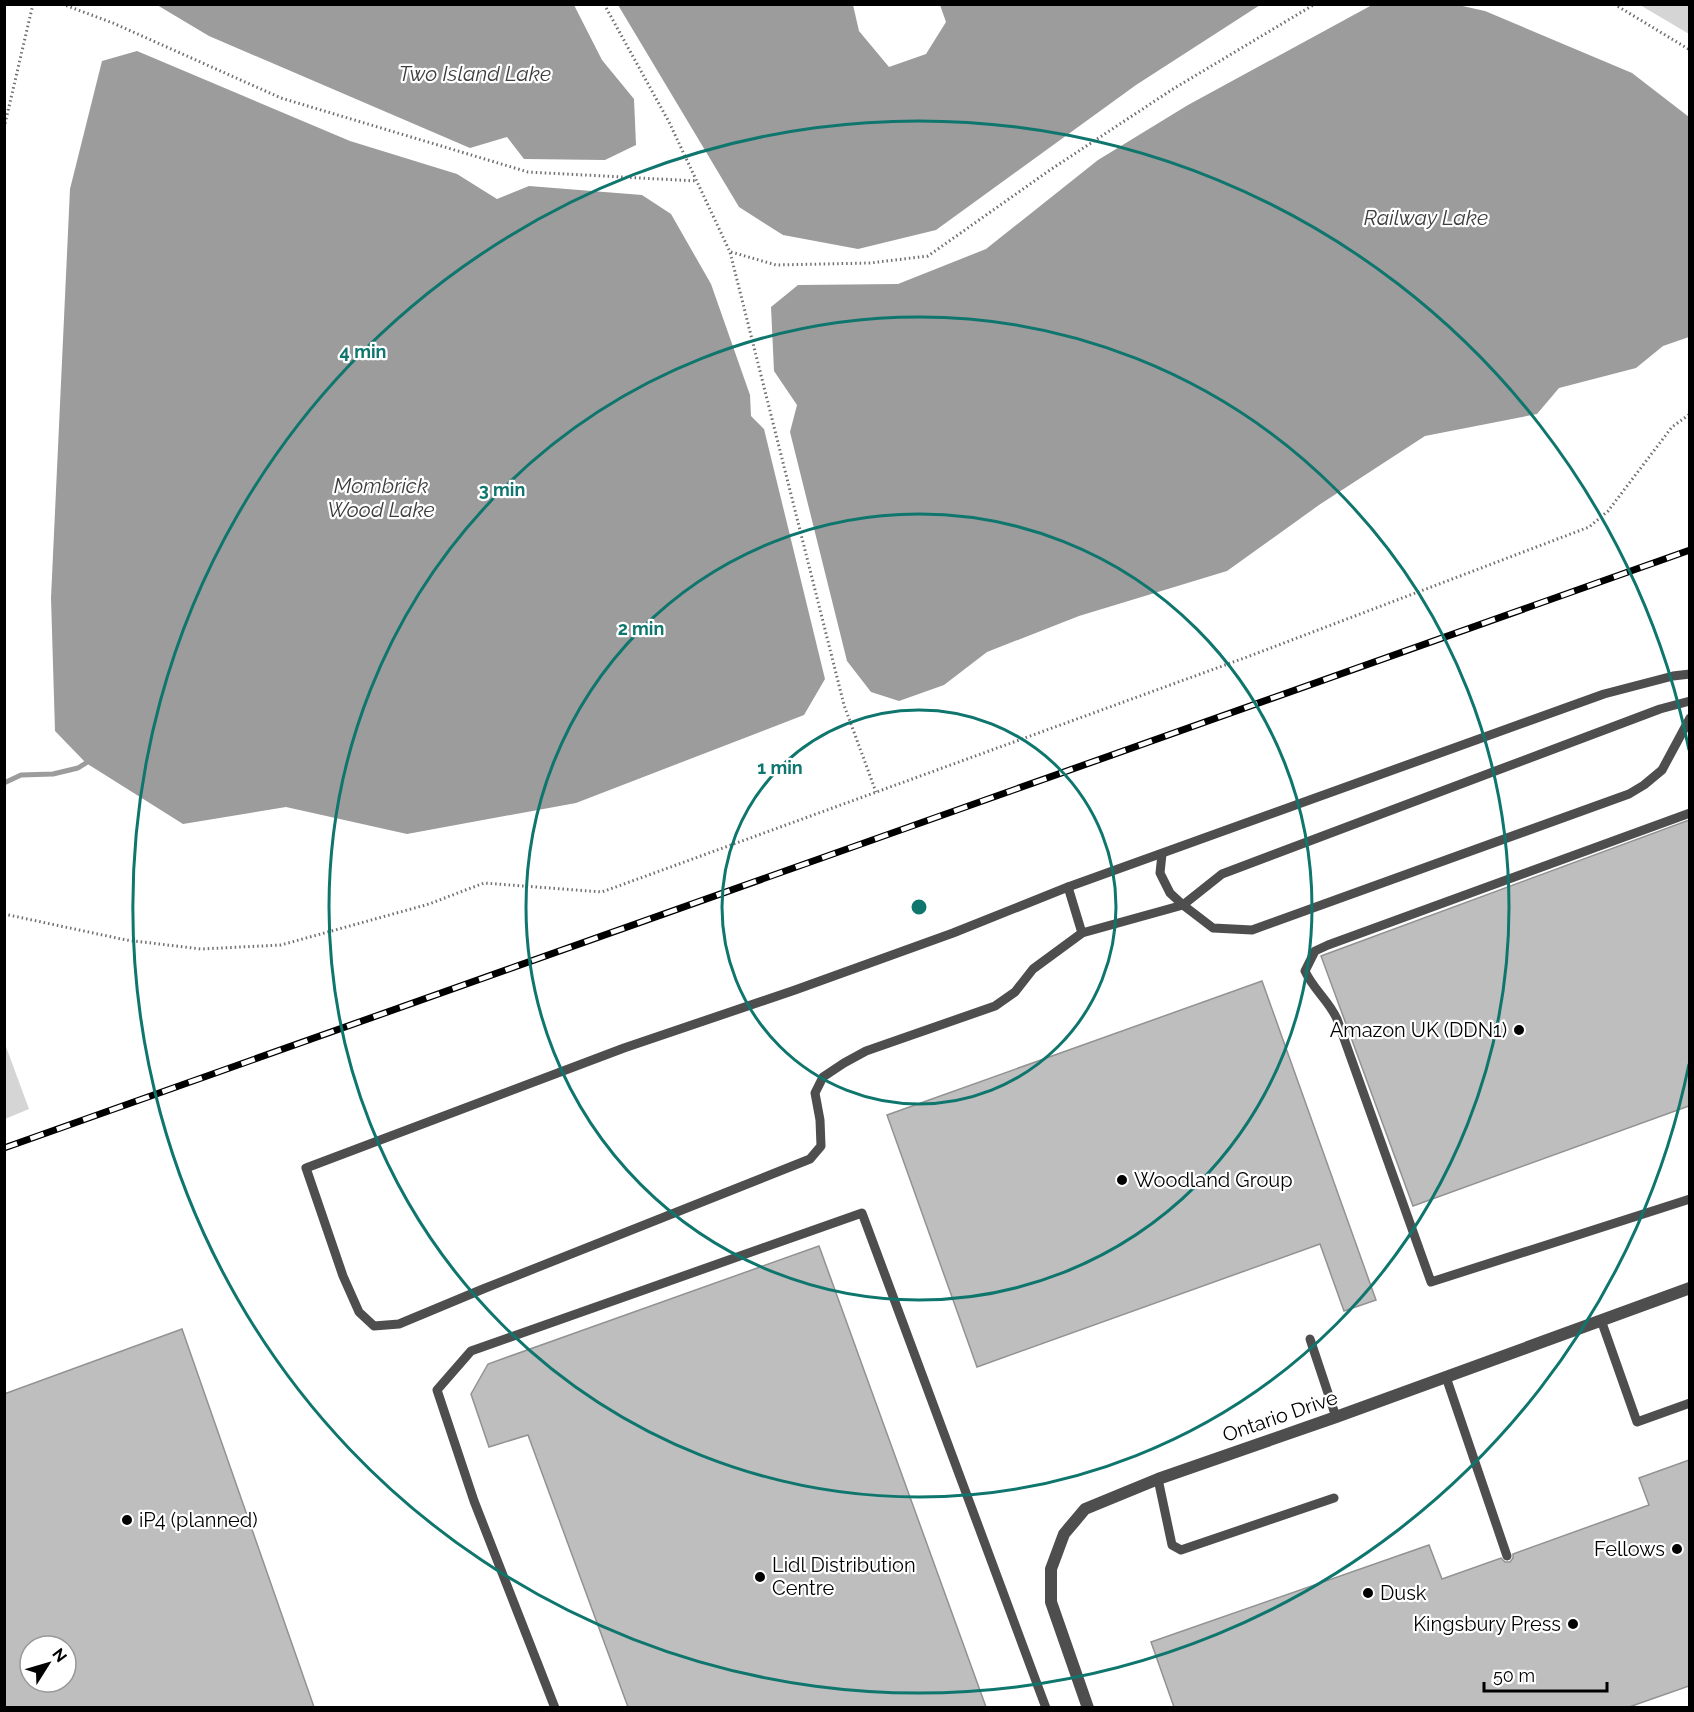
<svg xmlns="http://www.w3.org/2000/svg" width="1694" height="1712" font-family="Raleway,sans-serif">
<rect width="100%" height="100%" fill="#fff"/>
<g fill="#d5d5d5">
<path d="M1640 5H1689V34Z"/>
<path d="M5 1044 29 1109 5 1119H4Z"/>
</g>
<g fill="#9c9c9c">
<path d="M157 5H574L602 60 634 99 636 145 605 160 524 159 507 137 470 148 209 36Z"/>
<path d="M618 5H853L859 31 889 67 926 54 946 22 940 5H1260L1136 85 936 230 858 249 783 235 739 207Z"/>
<path d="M1458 5 1485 11 1632 73 1689 117V337L1663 346 1636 368 1559 388 1537 414 1425 436 1319 505 1227 571 1079 616 987 652 944 685 899 701 871 692 847 661 790 432 797 405 774 371 771 307 798 285 898 284 986 249 1098 160 1188 105 1372 5Z"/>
<path d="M137 51 350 141 457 174 497 199 529 186 642 195 671 214 711 284 750 395 751 416 764 429 825 679 804 715 576 803 407 834 286 807 183 824 86 763 55 731 51 598 70 189 102 61Z"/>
</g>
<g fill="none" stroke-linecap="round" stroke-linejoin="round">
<path stroke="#9c9c9c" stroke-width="5" d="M4 783 21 775 53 774 78 768 86 763"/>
</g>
<g fill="#bebebe" stroke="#929292" stroke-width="1.5" fill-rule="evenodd">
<path d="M1689 820V1106L1413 1206 1321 956Z"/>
<path d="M1262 981 1376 1300 1344 1311 1320 1244 977 1367 887 1115Z"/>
<path d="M819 1246 986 1707H628L528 1435 489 1447 471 1394 488 1364Z"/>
<path d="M182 1329 314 1707H4V1394ZM30 1646H66V1682H30Z"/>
<path d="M1689 1460V1686L1629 1707H1174L1151 1642 1429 1545 1442 1579 1501 1558 1505 1562H1510L1513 1558V1554L1649 1505 1639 1478Z"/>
</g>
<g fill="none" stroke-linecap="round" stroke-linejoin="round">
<g stroke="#707070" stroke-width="3" stroke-dasharray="1.5 3" stroke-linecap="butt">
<path d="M62 4 113 23 281 98 528 172 697 181"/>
<path d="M604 4 669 122 730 252 844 705 876 792"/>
<path d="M1614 4 1690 50"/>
<path d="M4 128 33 4"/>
<path d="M731 252 776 265 870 263 928 256 1050 170 1173 89 1315 4"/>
<path d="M4 914 126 940 201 949 281 945 429 904 484 883 602 892 1247 657 1589 527 1608 511 1672 427 1690 414"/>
</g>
<g stroke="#4e4e4e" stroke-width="9">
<path d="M1690 674 1673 676 1604 694 1068 887 953 933 795 990 624 1048 306 1168 343 1276 359 1312 374 1326 399 1324 483 1289 810 1159 821 1146 820 1120 815 1093 823 1077 844 1063 866 1051 995 1006 1015 992 1033 969 1082 933 1183 905 1222 874 1660 709 1690 701"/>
<path d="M1690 813 1328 945 1315 951 1305 971C1313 989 1329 1001 1337 1019L1431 1282 1690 1199"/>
<path d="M1162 854 1160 873 1170 893 1183 905 1213 928 1252 930 1629 794 1644 785 1662 770 1690 718"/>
<path d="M1068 887 1082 933"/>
<path d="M1601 1320 1637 1422 1690 1403"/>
<path d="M1310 1339 1336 1417"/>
<path d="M1446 1377 1507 1556"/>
<path d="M1158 1479 1172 1545 1181 1550 1334 1498"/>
<path d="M555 1708 474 1501 437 1390 471 1351 862 1213 1046 1708"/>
</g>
<path stroke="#4e4e4e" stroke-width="12" d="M1088 1708 1051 1602V1569L1064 1534 1085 1509 1158 1479 1336 1417 1690 1288"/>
<defs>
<path id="rail" d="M4 1148 1690 550"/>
</defs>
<use href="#rail" stroke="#000" stroke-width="7"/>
<use href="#rail" stroke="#fff" stroke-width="4.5" stroke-dasharray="14" stroke-linecap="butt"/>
</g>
<g fill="none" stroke="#0f766e" stroke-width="3">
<circle cx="919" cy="907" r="197"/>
<circle cx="919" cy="907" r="393"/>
<circle cx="919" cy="907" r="590"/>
<path d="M1689 1064A786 786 0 1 1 1689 750"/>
</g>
<g fill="#000" stroke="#fff" stroke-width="2">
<circle cx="1519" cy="1030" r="6"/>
<circle cx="1122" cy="1180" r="6"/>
<circle cx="127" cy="1520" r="6"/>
<circle cx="1677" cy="1549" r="6"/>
<circle cx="760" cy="1577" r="6"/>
<circle cx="1368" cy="1593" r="6"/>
<circle cx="1573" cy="1624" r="6"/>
</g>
<g text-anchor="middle" stroke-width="4.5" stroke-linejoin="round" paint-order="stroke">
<g font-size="20" fill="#000" stroke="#fff" text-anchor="start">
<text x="1507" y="1037" text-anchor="end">Amazon UK (DDN1)</text>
<text x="1134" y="1187">Woodland Group</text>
<text x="139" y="1527">iP4 (planned)</text>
<text x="1665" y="1556" text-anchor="end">Fellows</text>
<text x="772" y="1572">Lidl Distribution<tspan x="772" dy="23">Centre</tspan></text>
<text x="1380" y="1600">Dusk</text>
<text x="1561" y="1631" text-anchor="end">Kingsbury Press</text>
</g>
<g font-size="20" fill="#000" stroke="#fff">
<text transform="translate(1280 1416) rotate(-19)" y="7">Ontario Drive</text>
</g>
<g font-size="21" font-style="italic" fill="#3d3d3d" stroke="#fff">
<text x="475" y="81">Two Island Lake</text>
<text x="1426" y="225">Railway Lake</text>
<text x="381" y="493">Mombrick<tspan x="381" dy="24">Wood Lake</tspan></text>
</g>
</g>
<circle cx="919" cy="907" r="9" fill="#0f766e" stroke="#fff" stroke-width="3"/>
<g font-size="18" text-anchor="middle" font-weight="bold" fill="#0f766e" stroke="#fff" stroke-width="4.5" stroke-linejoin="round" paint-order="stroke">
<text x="363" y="358">4 min</text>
<text x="502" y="496">3 min</text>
<text x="641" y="635">2 min</text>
<text x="780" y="774">1 min</text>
</g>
<rect width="1694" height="1712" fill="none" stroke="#000000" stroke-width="12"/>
<g transform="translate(48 1664) rotate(53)"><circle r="28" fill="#ffffff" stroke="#999999" stroke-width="1.5"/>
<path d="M0-4.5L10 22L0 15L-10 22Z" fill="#000000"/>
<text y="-9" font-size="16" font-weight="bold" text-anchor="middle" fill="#000000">N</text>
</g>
<path d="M1484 1682v9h123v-9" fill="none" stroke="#000000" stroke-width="3"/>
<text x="1493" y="1682" font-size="18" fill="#000000" stroke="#ffffff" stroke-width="4.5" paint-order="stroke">50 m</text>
</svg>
